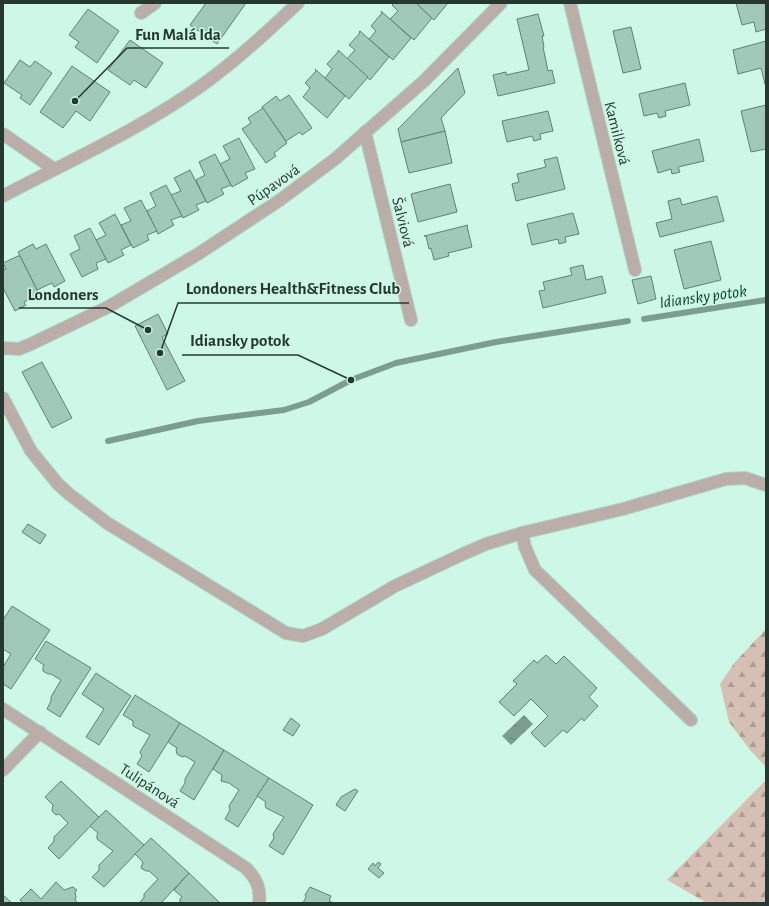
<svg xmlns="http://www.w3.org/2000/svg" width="769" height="906" font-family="'Alegreya Sans',sans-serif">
<defs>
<pattern id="forest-firs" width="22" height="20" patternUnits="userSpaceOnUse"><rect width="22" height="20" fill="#d6bfb4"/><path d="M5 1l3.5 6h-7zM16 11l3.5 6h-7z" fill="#ae9c93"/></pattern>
<pattern id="water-ripples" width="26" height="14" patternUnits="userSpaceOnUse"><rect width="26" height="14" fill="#7d9d90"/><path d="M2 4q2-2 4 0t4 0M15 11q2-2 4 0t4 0" fill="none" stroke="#668176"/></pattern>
</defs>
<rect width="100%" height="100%" fill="#cdf8e7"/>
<g fill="url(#forest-firs)">
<path d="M766 629V767L750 750 729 722 720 684 735 662Z"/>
<path d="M766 780V903H707L667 880Z"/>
</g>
<path fill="url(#water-ripples)" d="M524 715 533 724 511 745 502 736Z"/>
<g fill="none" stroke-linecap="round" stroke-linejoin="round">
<g stroke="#7d9d90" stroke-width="6">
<path d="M644 319 766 300"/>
<path d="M108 441 198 421 284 410 309 402 351 380 396 363 496 342 628 321"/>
</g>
</g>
<g fill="#a0c9b9" stroke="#5c8374">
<path d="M206 3H246L217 44 190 25Z"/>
<path d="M394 3H416L432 18 414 40 390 19 398 11 392 5Z"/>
<path d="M416 3H448L434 20Z"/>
<path d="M736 3H766V29L756 32 754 22 742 25Z"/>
<path d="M88 9 119 31 97 63 75 47 79 42 69 35Z"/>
<path d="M381 11 411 38 393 60 369 39 376 31 371 26 382 13Z"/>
<path d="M538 14 544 36H542L544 47H543L548 71 552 70 555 83 498 96 493 75 506 72V75L529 70 517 19Z"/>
<path d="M631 27 641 69 623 73 613 31Z"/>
<path d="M360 31 389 57 370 80 347 59 355 50 349 45 360 33 359 32Z"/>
<path d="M130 40 163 63 146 88 134 80 130 85 108 70Z"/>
<path d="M766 41V88L761 68 738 74 733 50Z"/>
<path d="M338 50 368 77 349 99 325 78 332 69 327 64 338 52Z"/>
<path d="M20 60 30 67 35 61 52 73 30 105 20 98 22 95 4 83Z"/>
<path d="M72 66 110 92 90 121 76 111 63 128 40 112Z"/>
<path d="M458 68 465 93 441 118 445 131 401 142 398 129Z"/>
<path d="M315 69 345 96 327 118 303 97 310 88 305 83 316 71Z"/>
<path d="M685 83 690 105 665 111 666 116 659 118 657 113 644 116 639 94Z"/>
<path d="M289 95 312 128 302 135 300 132 286 141 262 107 276 96 280 101Z"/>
<path d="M766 105V149L751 152 741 111Z"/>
<path d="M263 108 287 143 274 153 276 156 266 163 242 129 251 123 248 118Z"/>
<path d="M548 111 553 131 540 134 541 139 534 141 532 136 507 142 502 121Z"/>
<path d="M445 131 452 163 409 173 401 142Z"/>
<path d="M239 138 255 169 245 173 248 178 232 187 220 164 230 159 223 146Z"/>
<path d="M699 139 704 161 678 167 680 172 672 174 671 169 658 173 652 151Z"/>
<path d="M215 154 231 185 221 189 224 194 207 203 196 180 205 175 199 162Z"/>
<path d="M557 157 565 189 516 201 512 184 519 182 517 174 546 167 544 160Z"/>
<path d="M190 170 206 201 196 205 199 210 183 218 171 195 181 191 174 178Z"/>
<path d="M450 184 457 212 418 222 411 194Z"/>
<path d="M166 185 182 216 171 220 174 225 158 234 147 211 156 206 150 193Z"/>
<path d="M717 196 724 221 660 237 656 223 672 219 668 201 680 198 682 205Z"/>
<path d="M141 200 157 231 147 235 149 240 133 248 121 225 131 221 124 208Z"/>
<path d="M573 213 579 234 565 237 566 242 559 244 558 239 532 245 527 224Z"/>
<path d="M115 214 131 245 121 250 124 255 108 263 96 240 106 235 99 223Z"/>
<path d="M468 225 467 226 472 247 448 253 449 256 434 260 431 248 429 249 426 236H424Z"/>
<path d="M90 228 106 259 96 263 98 269 82 277 70 254 80 249 74 236Z"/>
<path d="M711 241 721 280 684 289 674 250Z"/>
<path d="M33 244 36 249 46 244 65 281 54 287 52 283 37 290 18 252Z"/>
<path d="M18 256H20L39 294 24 302 26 305 15 311 3 288V270L6 269 3 263Z"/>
<path d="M583 265 586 280 602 276 606 293 543 308 539 291 545 290 543 282 572 275 570 268Z"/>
<path d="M651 276 656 299 638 304 632 280Z"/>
<path d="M158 314 168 334 162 337 185 381 167 390 135 326Z"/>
<path d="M42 362 72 418 52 428 22 372Z"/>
<path d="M28 524 46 535 40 544 22 532Z"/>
<path d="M12 606 50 630 11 689 3 684V667L11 654 3 649V620Z"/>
<path d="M46 641 91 668 60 717 47 709 51 701V697L61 680 51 674H48L43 671V667L44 665 35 659Z"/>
<path d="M546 655 556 664 564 656 597 688 589 697 598 706 584 721 582 718 567 733 563 730 545 747 531 733 548 716 531 699 514 716 499 702 517 684 513 681 534 660 537 663Z"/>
<path d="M96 673 131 696 99 745 86 737 104 709 82 694Z"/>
<path d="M135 695 180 723 149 772 137 764 142 756 140 752 150 735 133 726V721L123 715Z"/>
<path d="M291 718 300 725 293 736 283 730Z"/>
<path d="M180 723 224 750 194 800 180 791 185 783V779L195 762 185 756 182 757 177 754 176 750 177 748 168 742Z"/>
<path d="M224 750 269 778 238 827 225 819 230 810 229 806 239 790 229 783 221 781 222 775 213 769Z"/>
<path d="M269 778 313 805 283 855 269 846 274 838 273 834 284 817 266 808 265 804 266 802 257 796Z"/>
<path d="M61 781 99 817 59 859 48 848 54 841V837L68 823 59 814 56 815 52 811 53 805 45 797Z"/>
<path d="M355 789 358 791 345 811 336 805 341 797Z"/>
<path d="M106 810 144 845 104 887 92 877 99 870V865L113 851 97 839V835L98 833 90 826Z"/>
<path d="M151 838 189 873 161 903H139L144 898V894L158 879 149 871H146L141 868 143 862 135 854Z"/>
<path d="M378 862 381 864 378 868 384 873 379 878 368 869 373 863 375 866Z"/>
<path d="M189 873 220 903H180V899L182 897 174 890Z"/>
<path d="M56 882 64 890 73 887 77 890 75 892 76 897 75 900 78 903H23L20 900 31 889 41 899Z"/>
<path d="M310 887 331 896 329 901 334 903H303L306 897 305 895Z"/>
<path d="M3 895 12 903H3Z"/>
</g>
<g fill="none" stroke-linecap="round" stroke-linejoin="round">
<defs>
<g id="minor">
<path d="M570 3 635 270"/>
<path d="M141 13 155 3"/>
<path d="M365 132 411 320"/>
<path d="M3 134 54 169"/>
<path d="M3 348 19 349 31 344 108 307 154 280 198 254 280 200 335 159 424 81 501 3"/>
<path d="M3 398 31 451 58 484 69 494 107 523 286 633 303 636 322 629 395 586 463 554 486 544 522 533 525 547 535 570 691 720"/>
<path d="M522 533 623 509 726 479 745 478 766 485"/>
<path d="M3 709 246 868C256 878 261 888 259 903"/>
<path d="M3 770 40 732"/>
</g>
<path id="tertiary" d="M3 196C71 160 143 128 205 83 238 59 268 31 298 3"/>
</defs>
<use href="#minor" stroke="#afd5c6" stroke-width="14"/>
<use href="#tertiary" stroke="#afd5c6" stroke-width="14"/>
<use href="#minor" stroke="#bbada7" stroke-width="12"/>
<use href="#tertiary" stroke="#bbada7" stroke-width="12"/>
</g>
<g text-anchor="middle" stroke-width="3" stroke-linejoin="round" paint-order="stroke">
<g font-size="16" fill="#273831" stroke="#cdf8e7">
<text transform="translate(618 133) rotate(76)" y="6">Kamilková</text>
<text transform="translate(273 184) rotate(-35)" y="6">Púpavová</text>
<text transform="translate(404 222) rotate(76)" y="6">Šalviová</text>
<text transform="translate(150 785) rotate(33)" y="6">Tulipánová</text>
</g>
<g font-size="17" font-style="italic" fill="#0b3b2d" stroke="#cdf8e7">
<text transform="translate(703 296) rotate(-8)" y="6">Idiansky potok</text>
</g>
</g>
<path fill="none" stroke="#273831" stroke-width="1.5" d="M75 101L127 48H229M160 353L178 303H409M148 330L106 308H19M351 380L298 355H182"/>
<g fill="#273831" stroke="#cdf8e7" stroke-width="1.5">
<circle cx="75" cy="101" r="4"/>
<circle cx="160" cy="353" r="4"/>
<circle cx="148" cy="330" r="4"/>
<circle cx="351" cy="380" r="4"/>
</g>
<g font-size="17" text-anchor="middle" font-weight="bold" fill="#273831" stroke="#cdf8e7" stroke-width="3" stroke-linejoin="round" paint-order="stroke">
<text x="178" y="40">Fun Malá Ida</text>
<text x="293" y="294">Londoners Health&amp;Fitness Club</text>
<text x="63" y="300">Londoners</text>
<text x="240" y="346">Idiansky potok</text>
</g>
<rect width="769" height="906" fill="none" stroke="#273831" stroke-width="8"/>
</svg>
